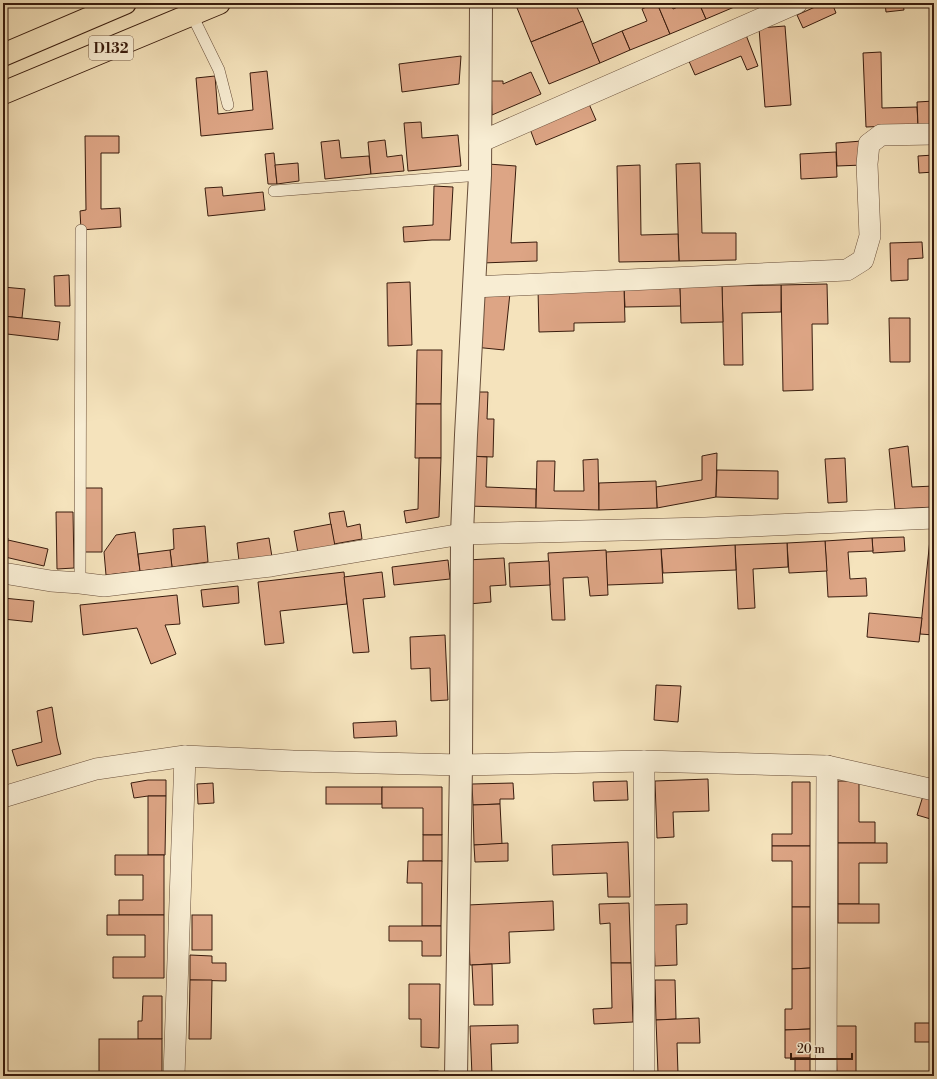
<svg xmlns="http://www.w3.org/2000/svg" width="937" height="1079" font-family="'Libre Bodoni',serif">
<rect width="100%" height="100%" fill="#f5e3bc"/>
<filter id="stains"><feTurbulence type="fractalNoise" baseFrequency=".005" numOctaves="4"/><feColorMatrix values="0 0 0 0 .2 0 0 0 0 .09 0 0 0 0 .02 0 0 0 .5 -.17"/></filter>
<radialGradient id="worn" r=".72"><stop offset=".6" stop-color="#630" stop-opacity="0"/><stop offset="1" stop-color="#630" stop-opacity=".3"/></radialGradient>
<g fill="#dda585" stroke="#381b0d">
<path d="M515 3H575L583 21 531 42Z"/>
<path d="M655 3H657L670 34 630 50 622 31 647 21 642 9Z"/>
<path d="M657 3H671L673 9 687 3H699L706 19 670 34Z"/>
<path d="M699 3H739V5L706 19Z"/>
<path d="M824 3H832L836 13 803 28 797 15Z"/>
<path d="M885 3H903L904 10 886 12Z"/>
<path d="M583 21 600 63 549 84 531 42Z"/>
<path d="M785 26 791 105 765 107 759 28Z"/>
<path d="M622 31 630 50 600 63 592 44Z"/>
<path d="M746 35 758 66 747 70 741 56 695 75 688 59Z"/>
<path d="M881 52 882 108 917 107 918 125 866 127 863 53Z"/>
<path d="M461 56 459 84 402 92 399 64Z"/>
<path d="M267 71 273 129 201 136 196 78 215 76 218 114 253 110 250 73Z"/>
<path d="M531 72 541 94 492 115 491 81H503V84Z"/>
<path d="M934 101V125H918L917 102Z"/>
<path d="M589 104 596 120 536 145 530 129Z"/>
<path d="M421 122 422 138 458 135 461 166 408 171 404 123Z"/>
<path d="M85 136H119V153H101V209L120 208 121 227 81 230 80 211 86 210Z"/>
<path d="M339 140 341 158 369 156 371 174 325 179 321 142Z"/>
<path d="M385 140 387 157 402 155 404 171 371 174 368 142Z"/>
<path d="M862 141 863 165 837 166 836 143Z"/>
<path d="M836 152 837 177 801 179 800 154Z"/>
<path d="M274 153 277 184H268L265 154Z"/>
<path d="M934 155V172L919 173 918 156Z"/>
<path d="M298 163 299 181 277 184 275 165Z"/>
<path d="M700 163 702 233H736V260L679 261 676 164Z"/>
<path d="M488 164 516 166 511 243 537 242V261L482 263Z"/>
<path d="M640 165 641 235 678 234 679 261 619 262 617 166Z"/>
<path d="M434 186 453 187 450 240H432L404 242 403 227 433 225Z"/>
<path d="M222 187 223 196 263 192 265 210 208 216 205 188Z"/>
<path d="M922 242 923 258 908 259V280L891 281 890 243Z"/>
<path d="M69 275 70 306H55L54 276Z"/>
<path d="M410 282 412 345 388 346 387 283Z"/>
<path d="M827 284 828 324H812L813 390 783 391 781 285Z"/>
<path d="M781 285V312L742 313 743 365H724L722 286Z"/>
<path d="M680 286 681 306 625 307 624 288Z"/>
<path d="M680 286H722L723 322 681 323Z"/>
<path d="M3 287 25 289 22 318 3 316Z"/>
<path d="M624 288 625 322 574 323V331L539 332 538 289Z"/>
<path d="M480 290 510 293 504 350 474 347Z"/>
<path d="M3 316 60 322 58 340 7 334 3 368Z"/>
<path d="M889 318H910V362H890Z"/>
<path d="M417 350H442L441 404H416Z"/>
<path d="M470 392H488L487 419H494L493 457 468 456Z"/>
<path d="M416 404H441V458H415Z"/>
<path d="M908 446 912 487 934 486V507L895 509 889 449Z"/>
<path d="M717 453 716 497 657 508 656 487 702 480V456Z"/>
<path d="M468 456 487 457 486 487 536 489V508L467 506Z"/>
<path d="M419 458H441L439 517 406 523 404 511 418 509Z"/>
<path d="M845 458 847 502 828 503 825 459Z"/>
<path d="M598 459 599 510 536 508 537 461H555L554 491H584L583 460Z"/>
<path d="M717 470 778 471V499L716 497Z"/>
<path d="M656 481 657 508 599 510V483Z"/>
<path d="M84 488H102V552H85Z"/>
<path d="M344 511 347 527 360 524 362 539 334 544 329 513Z"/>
<path d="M56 512H73L74 568 57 569Z"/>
<path d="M331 524 335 546 298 553 294 531Z"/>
<path d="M205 526 208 562 172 567 170 550 174 549 173 529Z"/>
<path d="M931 530H934V635L920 634Z"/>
<path d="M135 532 140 571 106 575 104 552 116 535Z"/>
<path d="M3 537 8 538 5 557H3Z"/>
<path d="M904 537 905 551 873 553 872 538Z"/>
<path d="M269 538 272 557 239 561 237 543Z"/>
<path d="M872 538 873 551 848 552 850 579 866 578 867 596 828 597 825 541Z"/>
<path d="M8 540 48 549 44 566 5 557Z"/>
<path d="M825 541 827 571 789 573 787 543Z"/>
<path d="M787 543 788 567 753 569 755 608 738 609 735 545Z"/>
<path d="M735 545 736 570 663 573 661 549Z"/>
<path d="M661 549 663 583 607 585 606 552Z"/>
<path d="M170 550 172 567 140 571 138 554Z"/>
<path d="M606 550 608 595 590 596 588 577 563 578 565 620H552L548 553Z"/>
<path d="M504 558 506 585 490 586 491 602 469 604 467 560Z"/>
<path d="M448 560 450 579 394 585 392 567Z"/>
<path d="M549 561 550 585 510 587 509 563Z"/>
<path d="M344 572 347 604 280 611 284 643 265 645 258 582Z"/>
<path d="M382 572 385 597 363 599 369 652 353 653 344 577Z"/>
<path d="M238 586 239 603 203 607 201 590Z"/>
<path d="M177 595 180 624 165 625 176 654 151 664 137 628 83 635 80 605Z"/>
<path d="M3 598 34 601 32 622 3 619Z"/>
<path d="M869 613 922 618 919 642 867 637Z"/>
<path d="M445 635 448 700 431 701 430 668 411 669 410 637Z"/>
<path d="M656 685 681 686 678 722 654 720Z"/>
<path d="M52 707 57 738 61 754 17 766 12 750 42 742 37 711Z"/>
<path d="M396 721 397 736 354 738 353 723Z"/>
<path d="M708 779 709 811 673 812 674 837 657 838 655 781Z"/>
<path d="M148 780H166V796H148L134 798 131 783Z"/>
<path d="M627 781 628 800 594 801 593 782Z"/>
<path d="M838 781H859V822H875V843H838Z"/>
<path d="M792 782H810V846H772V834H792Z"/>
<path d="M213 783 214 803 198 804 197 784Z"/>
<path d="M513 783 514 799H500V804L473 805 472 784Z"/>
<rect x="326" y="787" width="56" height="17"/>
<path d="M382 787H442V835H423V808H382Z"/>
<path d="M148 796H166L165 855H148Z"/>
<path d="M923 796 934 799V820L917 815Z"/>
<path d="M500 804 502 844 474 845 473 805Z"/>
<rect x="423" y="835" width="19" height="26"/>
<path d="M628 842 630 897H608L607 873 553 875 552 845Z"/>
<path d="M508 843V861L475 862 474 845Z"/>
<path d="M838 843H887V863H859V904H838Z"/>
<path d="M772 846H810V907H792V861H772Z"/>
<path d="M115 855H164V915H119V900H143V875H115Z"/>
<path d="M408 861H442L441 926H422V883H407Z"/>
<path d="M553 901 554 930 509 932 510 963 470 965 468 905Z"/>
<path d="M629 903 631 963H611L610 923 600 924 599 904Z"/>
<path d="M687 904V924L676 925 677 965 655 966 653 905Z"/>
<rect x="838" y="904" width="41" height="19"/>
<path d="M792 907H810V968L792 969Z"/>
<path d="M107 915H164V978H113V957H145V935H107Z"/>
<rect x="192" y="915" width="20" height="35"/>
<path d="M389 926H441V956H422V941H389Z"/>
<path d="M190 955 212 956V963H226V981L190 980Z"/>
<path d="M611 963H631L633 1022 594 1024 593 1009 612 1008Z"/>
<path d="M492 964 493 1005H474L472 965Z"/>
<path d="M810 968V1029L785 1030V1009H792V969Z"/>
<path d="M190 980H212L211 1039H189Z"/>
<path d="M655 980H675L676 1019 656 1020Z"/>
<path d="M409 984H440L439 1048 421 1047V1019H409Z"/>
<path d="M143 996H162V1039H138V1021H142Z"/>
<path d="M699 1018 700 1043H677L678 1073H658L656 1020Z"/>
<rect x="915" y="1023" width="19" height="19"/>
<path d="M518 1025V1043L491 1044 492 1076H472L470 1026Z"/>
<path d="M836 1026H856V1073L887 1072V1076H837Z"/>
<path d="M810 1029V1058H785V1030Z"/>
<rect x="99" y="1039" width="63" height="37"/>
<rect x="795" y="1058" width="15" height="18"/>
<rect x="420" y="1071" width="18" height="5"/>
</g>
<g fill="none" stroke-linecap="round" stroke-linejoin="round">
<defs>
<g id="service">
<path d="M192 15 219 70 228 105"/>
<path d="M274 191 480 175"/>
<path d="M80 583 81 230"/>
</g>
<g id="minor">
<path d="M480 142 797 3"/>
<path d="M474 287 847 270 863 260 870 236 867 164 869 144 881 135 934 134"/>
<path d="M3 573 51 581 80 583 104 586 271 566 462 534 705 528 934 518"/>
<path d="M644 761V1076"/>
<path d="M3 797 96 769 185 756 293 761 461 765 644 761 827 766 934 790"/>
<path d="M174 1076 185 756"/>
<path d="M826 1076 827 766"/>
</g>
<path id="tertiary" d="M456 1076 461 765 462 534 466 435 480 175 481 3"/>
<g id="trunk">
<path d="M3 55 125 3"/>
<path d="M3 93 219 3"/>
</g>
</defs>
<use href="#service" stroke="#674d39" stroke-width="12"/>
<use href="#minor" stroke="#674d39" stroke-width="22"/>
<use href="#tertiary" stroke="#674d39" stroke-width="24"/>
<use href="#trunk" stroke="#381b0d" stroke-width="24"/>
<use href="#service" stroke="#f8edd3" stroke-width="11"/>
<use href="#minor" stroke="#f8edd3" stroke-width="21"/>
<use href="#tertiary" stroke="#f8edd3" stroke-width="22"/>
<use href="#trunk" stroke="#f5e3bc" stroke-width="22"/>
</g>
<g text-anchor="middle" stroke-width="4" stroke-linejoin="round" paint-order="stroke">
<rect fill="#f8edd3" stroke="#725a48" stroke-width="1" x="89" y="36" width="44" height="24" rx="3"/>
<g font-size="14" font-weight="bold" fill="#381b0d">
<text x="111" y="53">D132</text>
</g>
</g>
<rect width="937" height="1079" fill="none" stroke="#f5e3bc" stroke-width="16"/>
<rect x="4" y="4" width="929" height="1071" fill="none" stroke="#381b0d" stroke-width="2"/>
<rect x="8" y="8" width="921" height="1063" fill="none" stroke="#381b0d"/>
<path d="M791 1053v6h61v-6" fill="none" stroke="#381b0d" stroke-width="2"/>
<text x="797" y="1053" font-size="12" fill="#381b0d" stroke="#f8edd3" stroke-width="3" paint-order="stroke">20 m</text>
<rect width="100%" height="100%" filter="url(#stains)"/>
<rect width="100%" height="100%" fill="url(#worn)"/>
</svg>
